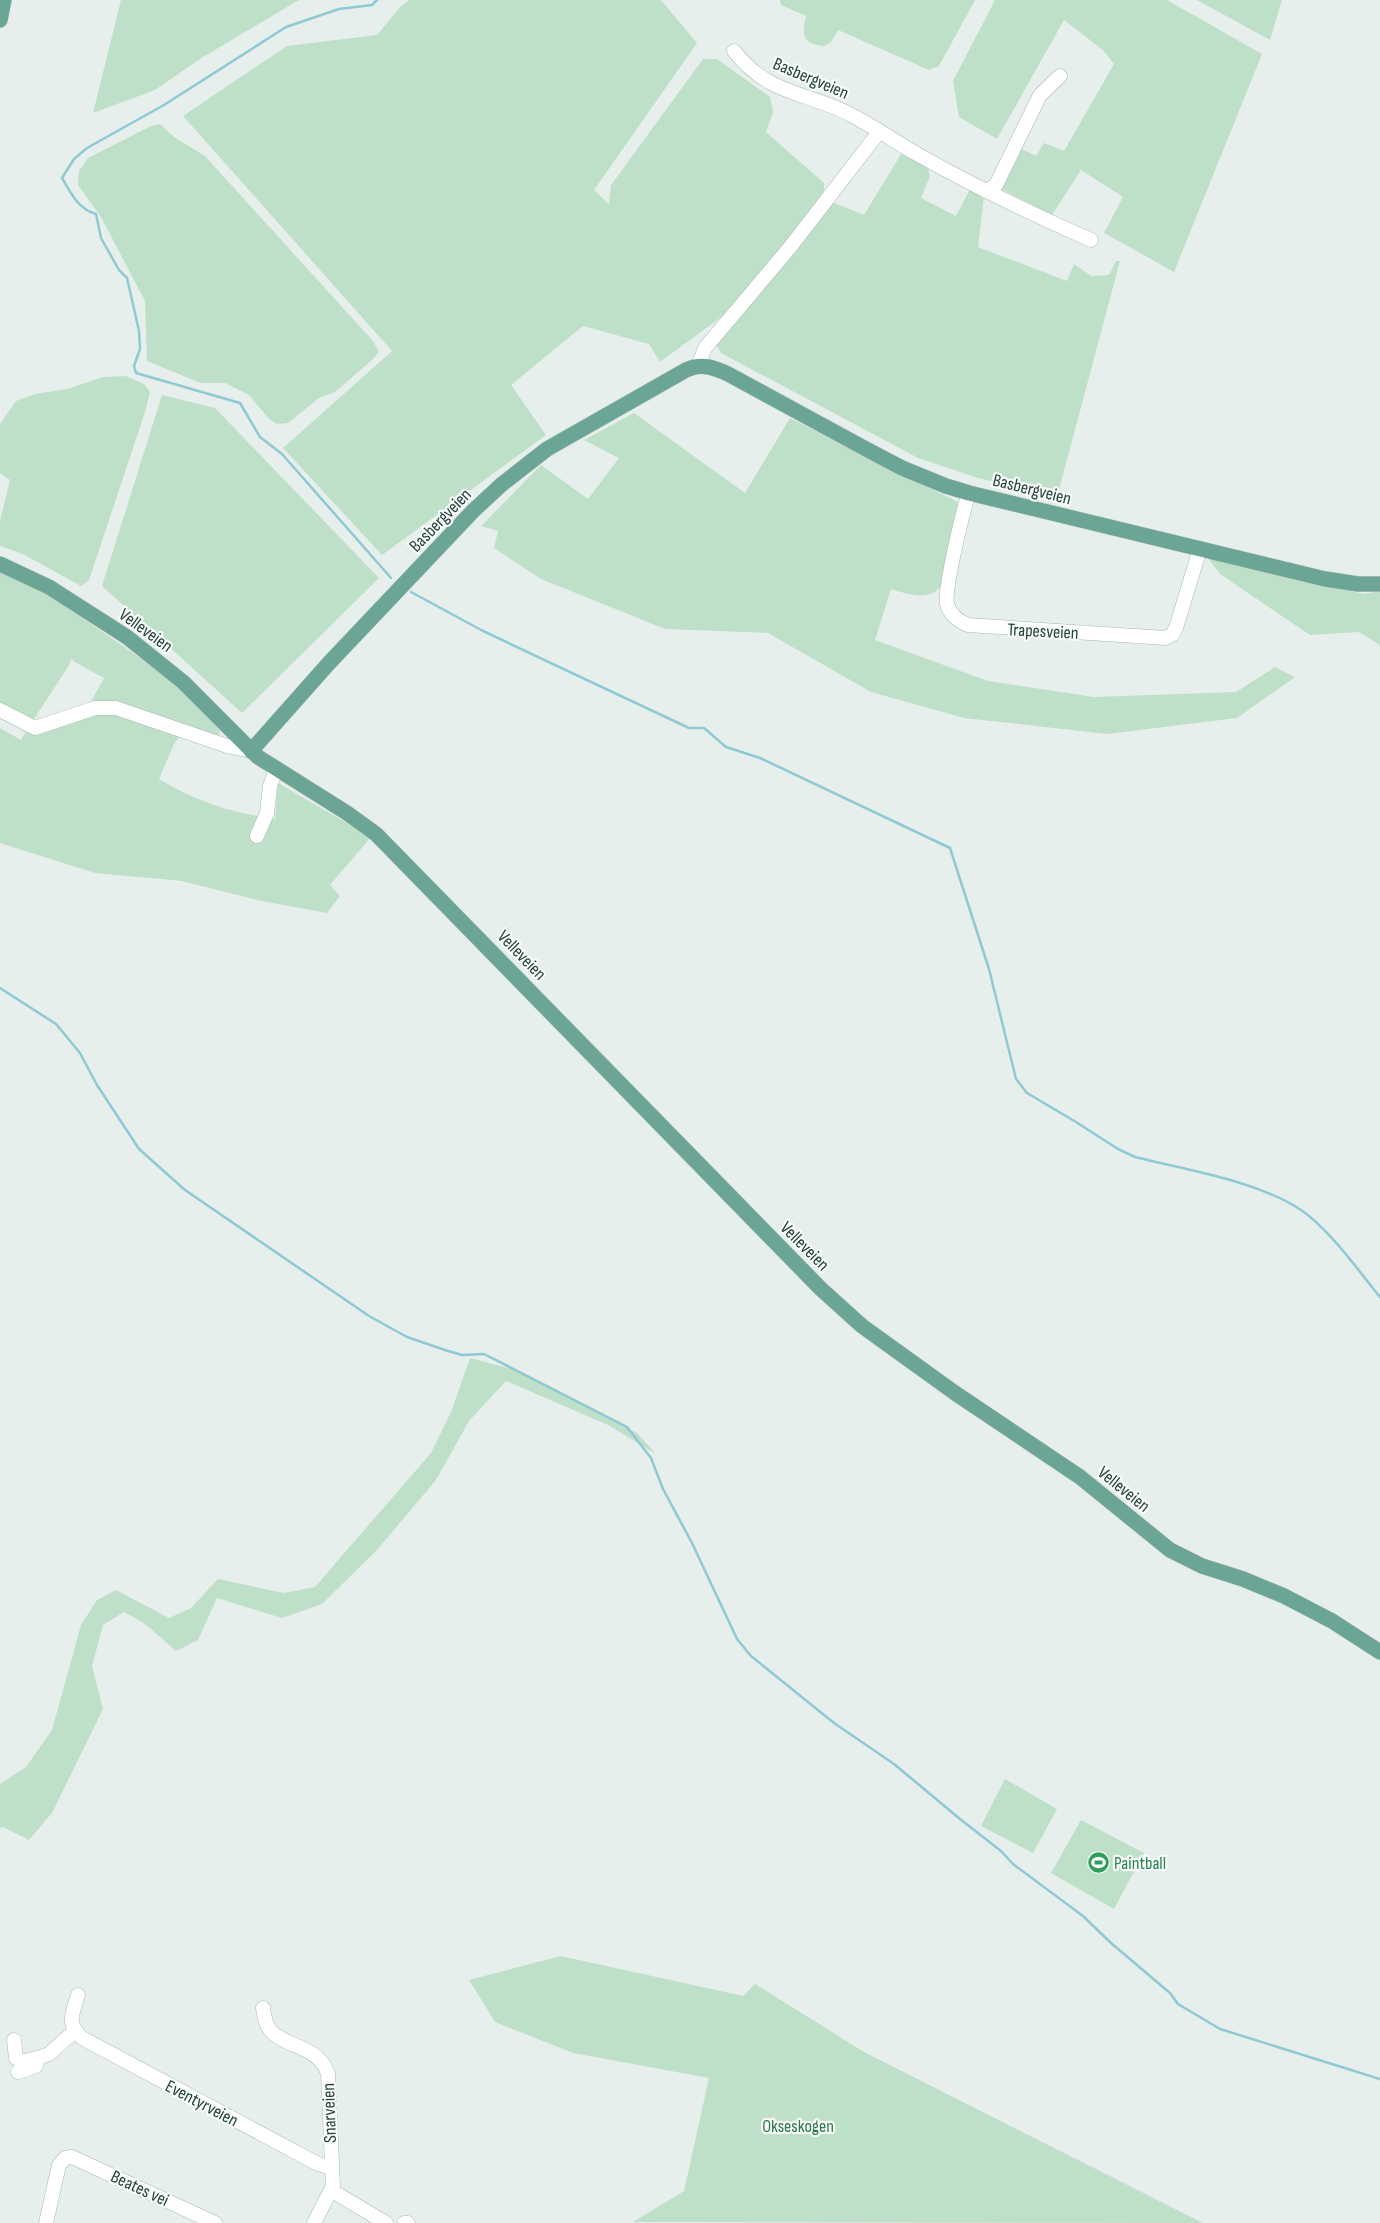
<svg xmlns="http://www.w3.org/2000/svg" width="1380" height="2223" font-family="'Sofia Sans Condensed',sans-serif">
<rect width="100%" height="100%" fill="#e6efeb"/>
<g fill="#bfe0c8" fill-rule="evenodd">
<path d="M121 0H299L203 57 155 90 93 113Z"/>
<path d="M409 0H661L697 43 594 190 609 204 611 185 703 59H717L770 97 773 112 766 132 824 183V197L724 315 660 362 649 344 583 326 511 385 546 435 382 555 283 448 392 351 183 116 287 46 377 35 400 7Z"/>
<path d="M780 0H975L939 66 929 70 838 30 831 42 824 46C802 44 802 35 806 16L781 5Z"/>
<path d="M995 0H1167L1262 54 1174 272 1104 233 1123 197 1081 170 1052 215 997 187 1022 149 1036 156 1044 143 1064 151 1114 64 1104 51 1064 20 997 139 959 117 953 81Z"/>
<path d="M1197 0H1282L1270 40Z"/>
<path d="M160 124 174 137 205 156 373 341 379 352 371 361 335 392 319 398 288 423 277 424 270 420 249 395 225 383H201L147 361 145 301 101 217 78 185 79 171 88 158 151 126Z"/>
<path d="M901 154 928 167 930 176 921 198 956 216 970 189 984 196 978 247 1067 281 1074 264 1091 276 1109 275 1116 261H1120L1057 497 978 478 918 458 721 353 715 342 829 201 864 215Z"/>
<path d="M126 376 144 384 150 392 145 412 89 580 81 586 23 554 0 546V521L10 480 0 473V424L16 401 35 394 67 389 103 377Z"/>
<path d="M162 395 215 408 379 578 242 713 102 586Z"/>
<path d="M634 413 745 493 790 418 958 502 942 585C930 602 908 594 891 589L875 640 988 681 1094 697 1236 692 1275 667 1295 677 1237 718 1107 734 964 718 871 692 768 633 665 629 541 579 494 548 498 531 481 526 541 465 588 499 619 458 584 440Z"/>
<path d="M1208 558 1364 594 1380 591V645L1359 632 1310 635 1220 574Z"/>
<path d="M0 571 31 582 173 681 220 731 218 740 181 735 174 744 159 779C200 803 229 812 275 819L278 783 371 837 330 885 340 896 327 913 262 901 182 881 95 873 0 843V769L2 770 0 768V728L21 740 28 728 0 706ZM72 658 73 661 104 678 88 707 32 722 68 667Z"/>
<path d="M470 1358 512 1369 637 1433 656 1454 608 1425 506 1381 469 1421 436 1480 377 1550 322 1604 282 1618 217 1598 198 1640 176 1651 144 1623 124 1612 103 1625 92 1666 103 1709 52 1813 29 1840 3 1827 0 1828V1784L26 1767 52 1730 81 1625 97 1600 116 1590 169 1618 191 1608 218 1579 284 1593 315 1587 431 1453 451 1412Z"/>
<path d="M1005 1779 1057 1809 1033 1853 981 1826Z"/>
<path d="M1081 1820 1144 1853 1114 1909 1051 1873Z"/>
<path d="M561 1956 743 1996 755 1984 864 2052 1203 2223 633 2222 684 2191 709 2078 573 2053 495 2022 469 1980Z"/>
</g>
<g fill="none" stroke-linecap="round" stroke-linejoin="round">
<g stroke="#8ec9d4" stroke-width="2.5">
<path d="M377 0 372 5 339 9 286 27 164 105 87 148 74 159 62 178C71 193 78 209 96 214L101 238 119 270 127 278 139 331 140 349 134 366 136 373 240 403 260 437 282 454 391 578"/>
<path d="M411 592 483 631 689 728H704L726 747 760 758 950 848 989 969 1016 1079 1027 1093 1076 1122 1118 1149 1135 1157C1186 1170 1258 1181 1301 1210 1329 1229 1358 1270 1380 1297"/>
<path d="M0 988 56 1024 80 1053 97 1085 139 1149 185 1190 369 1316 407 1337 448 1351 462 1355 484 1354 627 1427 651 1458 663 1489 692 1543 737 1639 751 1656 834 1723 894 1764 960 1819 1001 1851 1013 1864 1083 1916 1111 1943 1170 1993 1178 2004 1220 2029 1380 2079"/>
</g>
<defs>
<g id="minor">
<path d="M734 51C771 98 809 91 855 117 876 128 896 142 917 154 973 186 1032 214 1091 240"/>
<path d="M986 191 996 185 1040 95 1060 76"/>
<path d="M698 366 705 348 791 246 879 132"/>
<path d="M969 493C963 511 944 589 947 604 950 615 958 621 968 625L1166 638 1173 634 1176 628 1200 549"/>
<path d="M0 710 35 728 95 708H116L227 746 251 751"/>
<path d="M257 836 267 813 270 786 276 769"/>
<path d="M78 1995C72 2015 66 2023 82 2038L318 2164 332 2168"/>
<path d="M263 2008C264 2015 265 2024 270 2030 285 2048 319 2045 328 2074L333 2186 314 2223"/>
<path d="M14 2040 16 2058 22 2062 37 2058"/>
<path d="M18 2072 36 2066 38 2058 49 2054 75 2031"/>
<path d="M332 2191 386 2223"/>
<path d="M46 2223 59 2165 65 2158 72 2157 215 2223"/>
<path d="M404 2223H408"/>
</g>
<g id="major">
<path d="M0 20 4 0"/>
<path d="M0 564 49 587 127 637 183 682 258 757 347 813 376 834 775 1242 821 1289 862 1326 955 1393 1080 1477 1170 1550 1202 1566 1243 1579 1284 1596 1332 1621 1380 1652"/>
<path d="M251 751 329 663 473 511 501 485 547 449 686 370C701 363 713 367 728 374L866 449 902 468 946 486 969 493 1325 579 1358 584H1380"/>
</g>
</defs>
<use href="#minor" stroke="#a8b8b2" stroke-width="15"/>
<use href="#major" stroke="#c2cac8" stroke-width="16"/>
<use href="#minor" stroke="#fff" stroke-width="14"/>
<use href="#major" stroke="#6aa596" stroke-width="15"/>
</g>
<defs>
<symbol id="stadium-disc" viewBox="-11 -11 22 22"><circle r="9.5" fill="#2e9e5b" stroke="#f7fbf9"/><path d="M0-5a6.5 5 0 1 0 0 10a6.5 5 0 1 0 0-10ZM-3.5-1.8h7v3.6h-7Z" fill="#fff"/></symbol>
</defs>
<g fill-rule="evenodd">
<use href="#stadium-disc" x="1086" y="1850" width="25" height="25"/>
</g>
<g text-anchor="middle" stroke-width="4.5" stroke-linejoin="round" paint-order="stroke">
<g font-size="18" fill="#24423a" stroke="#f7fbf9">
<text transform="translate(811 78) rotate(23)" y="6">Basbergveien</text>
<text transform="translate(1032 489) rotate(14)" y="6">Basbergveien</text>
<text transform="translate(440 520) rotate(-46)" y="6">Basbergveien</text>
<text transform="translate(146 630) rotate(36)" y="6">Velleveien</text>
<text transform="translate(1043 631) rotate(3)" y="6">Trapesveien</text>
<text transform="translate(522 955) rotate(46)" y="6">Velleveien</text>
<text transform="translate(805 1246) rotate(45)" y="6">Velleveien</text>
<text transform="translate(1124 1489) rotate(39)" y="6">Velleveien</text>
<text transform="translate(202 2103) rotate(28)" y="6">Eventyrveien</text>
<text transform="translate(329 2113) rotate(-92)" y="6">Snarveien</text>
<text transform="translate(140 2188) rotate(25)" y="6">Beates vei</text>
</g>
<g font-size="18" fill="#27864d" stroke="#f7fbf9" text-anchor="start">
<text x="1114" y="1869">Paintball</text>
</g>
<g font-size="18" fill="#2d7a4b" stroke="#f7fbf9">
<text x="798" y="2132">Okseskogen</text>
</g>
</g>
</svg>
